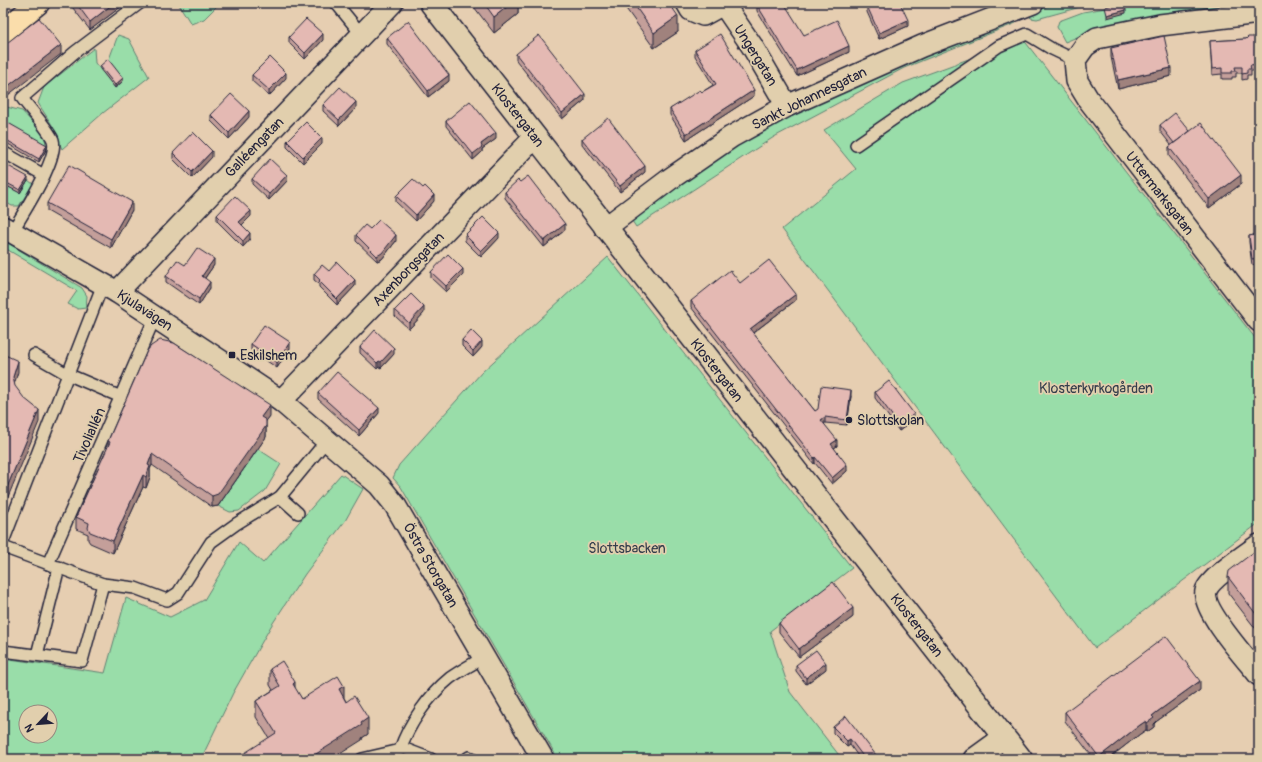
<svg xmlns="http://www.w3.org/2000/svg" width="1262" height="762" font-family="Pangolin,sans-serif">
<rect width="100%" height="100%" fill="#e6ceb1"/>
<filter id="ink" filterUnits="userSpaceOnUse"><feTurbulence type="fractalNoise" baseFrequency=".025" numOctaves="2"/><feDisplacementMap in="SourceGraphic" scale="8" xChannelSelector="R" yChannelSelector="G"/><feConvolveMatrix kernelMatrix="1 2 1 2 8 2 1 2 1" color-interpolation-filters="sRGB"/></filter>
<g filter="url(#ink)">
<g fill="#99dda9" stroke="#5e8072" fill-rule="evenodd">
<path d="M178 3H220L204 19 191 24Z"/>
<path d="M1057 3H1095L1037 19 1031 18 1027 14Z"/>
<path d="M1133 3H1259L1097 29 1065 42 1057 27 1059 21 1083 12Z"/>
<path d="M1018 17 1016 23 904 68 774 137 636 227 630 218 705 162 799 107Z"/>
<path d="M118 35 129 39 149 77 103 113 62 149 52 125 38 103 44 87 94 48 95 63 115 87 123 81 108 62Z"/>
<path d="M1023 39 1259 343V523L1095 648 782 229 856 169 824 130 903 83Z"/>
<path d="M3 106 22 111 44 135 47 148 3 123Z"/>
<path d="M28 180 33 184 19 206H12L3 201V184L20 193Z"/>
<path d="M3 240 82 288 87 296 86 308 78 309 68 304 77 291 3 247Z"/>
<path d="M608 257 852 568 770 631 790 692 842 759H558L401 487 393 478 399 465 482 372Z"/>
<path d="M258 449 281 464 265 491 239 511 230 512 218 506Z"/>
<path d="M341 474 363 489 345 521 305 574 271 626 233 693 201 759H3V658L105 673 126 598 170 617 204 600 239 542 263 563ZM26 712H50V736H26Z"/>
</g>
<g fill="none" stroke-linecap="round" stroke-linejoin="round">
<defs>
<g id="lane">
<path d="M336 3 362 35"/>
<path d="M856 145 999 46 1027 34 1052 49 1075 60"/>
<path d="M3 152 44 175"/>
<path d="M12 232C22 215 59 159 53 140 49 130 29 108 22 98L75 52 140 3"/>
<path d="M34 355 67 374 121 397"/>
<path d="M280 497 298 513"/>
<path d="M3 542 103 284"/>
<path d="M3 547 103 584 82 661 3 651"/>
<path d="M48 564 155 317"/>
<path d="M103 584 135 588 167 600 178 593 211 542 236 524 280 497 327 440"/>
<path d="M37 655 59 567"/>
<path d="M400 750C408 725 429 695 450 678 461 670 473 664 484 657"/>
<path d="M362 759 405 749 431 759"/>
<path d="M466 759 469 757 472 759"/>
</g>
<g id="street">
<path d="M687 3 691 10 703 15 725 3"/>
<path d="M724 5 752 46 787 106"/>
<path d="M1259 13 1160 25 1097 38 1085 46 1075 60 1077 81 1088 99 1259 321"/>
<path d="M3 227 117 292 281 401 379 485 395 505 543 759"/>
<path d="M605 228 670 179 731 137 787 106 922 46 1033 3"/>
<path d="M117 292 392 3"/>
<path d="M281 401 535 137"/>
<path d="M1259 545C1248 553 1209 579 1206 591 1201 609 1247 660 1259 675"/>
<path d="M974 759 1003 738"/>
</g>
<path id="secondary" d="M431 3 1021 759"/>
<path id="primary" d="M3 32 38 3"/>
</defs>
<use href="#lane" stroke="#22223b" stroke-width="14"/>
<use href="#street" stroke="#22223b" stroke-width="24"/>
<use href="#secondary" stroke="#22223b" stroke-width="25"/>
<use href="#primary" stroke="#22223b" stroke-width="25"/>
<use href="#lane" stroke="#e1cfad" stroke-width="11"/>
<use href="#street" stroke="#e1cfad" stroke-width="21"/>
<use href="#secondary" stroke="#e1cfad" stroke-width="22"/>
<use href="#primary" stroke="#faddab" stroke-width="22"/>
</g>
<g fill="#c49f9a" stroke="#22223b">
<path d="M69 3H126L90 30Z"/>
<path d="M471 3H518V14L494 33Z"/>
<path d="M622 3H669L678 32 654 48Z"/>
<path d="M757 5 804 35 849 52 797 76 757 11Z"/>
<path d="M867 6 908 26 879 39 867 12Z"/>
<path d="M289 37 323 40 305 59 289 43Z"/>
<path d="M1259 37V70H1251V75H1247V79L1242 80V73H1236V77H1232V79H1222V74L1212 75 1210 41 1246 39Z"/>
<path d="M387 38 449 81 428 97 387 44Z"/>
<path d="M1111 48 1171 76 1118 89 1111 57Z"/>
<path d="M695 50 754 96 686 140 670 115V109L702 92 713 85 695 56Z"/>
<path d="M516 54 585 100 562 119 516 60Z"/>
<path d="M100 66 123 81 115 88 100 69Z"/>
<path d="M252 75 286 78 269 96 252 81Z"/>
<path d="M323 105 356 108 339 126 323 111Z"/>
<path d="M211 115 249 117 229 139 211 121Z"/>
<path d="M3 120 47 148 39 162 3 141Z"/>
<path d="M446 121 496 139 482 149V152L473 160 446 126Z"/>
<path d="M1160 125 1190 131 1241 184 1209 208 1169 156V147L1171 145 1160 131Z"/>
<path d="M582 139 645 172 620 192 582 144Z"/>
<path d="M287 141 322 144 303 163 287 147Z"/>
<path d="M173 153 212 157 192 178 173 159Z"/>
<path d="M3 163 28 180 20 193 3 184Z"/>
<path d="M252 179 287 181 269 200 252 184Z"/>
<path d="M505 192 565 230 544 247 505 198Z"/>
<path d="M396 196 434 201 416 221 396 202Z"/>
<path d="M47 203 132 210 111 248 47 211Z"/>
<path d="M217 215 251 216 242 225 250 239 243 247 217 221Z"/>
<path d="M370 229 396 241 382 259 377 261 356 241V235Z"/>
<path d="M1259 234V264L1252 265 1249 242V236Z"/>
<path d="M465 235 499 238 481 257 465 241Z"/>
<path d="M185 265H214L205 278 210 288 199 305 166 282V276Z"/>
<path d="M329 271 355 286 337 305 319 287V284L314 280V274Z"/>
<path d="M431 272 463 275 446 292 431 278Z"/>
<path d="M740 283 796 300 753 333 815 411 851 396 847 425 825 423 824 424 837 446 834 448 847 471 832 484 815 463 814 464 691 307V301Z"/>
<path d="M395 310 424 313 409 329 395 316Z"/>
<path d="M462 340 482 347 473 357 462 346Z"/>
<path d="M251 344 290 348 277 368 251 350Z"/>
<path d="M360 347 394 354 381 368 379 367 377 369 360 353Z"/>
<path d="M875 392 914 420 899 431 875 398Z"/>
<path d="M318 393 379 413 359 436 318 399Z"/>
<path d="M270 416 266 421V437L218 506 212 507 152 465 150 469V477L146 488 143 487 113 553 90 543 88 540V534L76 529V517L108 447V441Z"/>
<path d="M1259 548V633L1228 593V577Z"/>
<path d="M853 617 799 657 779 632V623Z"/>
<path d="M796 665 826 669 806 684 796 671Z"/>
<path d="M270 669 295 689 302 699 344 698 368 734 362 738V740L269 738 256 717V701L273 690 270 685Z"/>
<path d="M1200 690 1157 721 1154 724V727L1147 732 1146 730 1140 734 1108 759H1094L1065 721V712Z"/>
<path d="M833 727 879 759H860L850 745 847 747 833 733Z"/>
</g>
<g fill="#a0827d" stroke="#22223b">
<path d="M114 3H126L90 30V22Z"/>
<path d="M349 3H352L349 6Z"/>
<path d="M512 3H518V14L494 33V17Z"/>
<path d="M952 3H957L952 6Z"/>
<path d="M1126 10V13L1107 18V15Z"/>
<path d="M678 16V32L654 48V33Z"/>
<path d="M908 20V26L879 39V33Z"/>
<path d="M323 34V40L305 59V53Z"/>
<path d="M61 45V54L3 99V90Z"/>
<path d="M849 46V52L797 76V70Z"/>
<path d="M1171 68V76L1118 89V80Z"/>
<path d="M286 73V78L269 96V90Z"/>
<path d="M449 75V81L428 97V91Z"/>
<path d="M123 78V81L115 88V85Z"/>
<path d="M754 90V96L686 140V134Z"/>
<path d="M585 94V100L562 119V113Z"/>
<path d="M356 102V108L339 126V120Z"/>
<path d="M249 111V117L229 139V133Z"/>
<path d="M496 133V139L482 149V152L473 160V154L481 144Z"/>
<path d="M322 138V144L303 163V157Z"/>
<path d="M47 145V148L39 162V159Z"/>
<path d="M212 151V157L192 178V172Z"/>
<path d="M645 166V172L620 192V186Z"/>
<path d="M287 175V181L269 200V194Z"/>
<path d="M1241 175V184L1209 208V199Z"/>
<path d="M28 177V180L20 193V190Z"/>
<path d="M434 195V201L416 221V215Z"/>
<path d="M132 202V210L111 248V239Z"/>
<path d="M251 211V216L239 228V222Z"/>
<path d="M565 224V230L544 247V241Z"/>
<path d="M250 233V239L243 247V241Z"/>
<path d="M499 233V238L481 257V251Z"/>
<path d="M396 235V241L382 259 377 261V256Z"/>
<path d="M214 259V265L202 282V276Z"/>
<path d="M463 269V275L446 292V286Z"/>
<path d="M355 280V286L337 305V299Z"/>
<path d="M210 282V288L199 305V299Z"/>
<path d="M796 294V300L750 335V329Z"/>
<path d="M424 307V313L409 329V323Z"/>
<path d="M482 341V347L473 357V351Z"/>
<path d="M290 342V348L277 368V362Z"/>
<path d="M394 348V354L381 368V362Z"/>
<path d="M18 361V372L13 388V377Z"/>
<path d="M379 361V367L377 369V363Z"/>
<path d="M851 390V396L847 425V420Z"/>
<path d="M270 405V416L261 428V417Z"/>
<path d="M379 408V413L359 436V430Z"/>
<path d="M39 410V422L3 509V497Z"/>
<path d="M914 414V420L899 431V425Z"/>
<path d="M825 417V423L821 426V420Z"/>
<path d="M266 426V437L218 506 212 507V496Z"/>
<path d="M837 440V446L831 450V444Z"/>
<path d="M152 454V465L150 469V477L146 488V477L148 465Z"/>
<path d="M815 457V463L814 464V458Z"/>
<path d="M847 465V471L832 484V478Z"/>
<path d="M143 475V487L113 553V541Z"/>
<path d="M853 608V617L799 657V649Z"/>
<path d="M826 663V669L806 684V678Z"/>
<path d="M1200 681V690L1157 721 1154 724V727L1147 732V723L1152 716 1157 712Z"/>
<path d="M295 682V698L293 684Z"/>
<path d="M344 686V702L339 689Z"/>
<path d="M368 718V734L362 738V740L332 759H308Z"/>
<path d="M1146 721V730L1140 734 1108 759H1099V757L1140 725Z"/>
<path d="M850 739V745L847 747V741Z"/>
</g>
<g fill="#e4b9b3" stroke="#22223b">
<path d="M76 3H114L90 22Z"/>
<path d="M484 3H512L494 17Z"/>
<path d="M633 3H669L678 16 654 33Z"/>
<path d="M760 3H784L804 35 837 20 849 46 797 70 757 5Z"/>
<path d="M874 3H900L908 20 879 33 867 6Z"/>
<path d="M1122 3H1124L1126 10 1107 15 1105 7Z"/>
<path d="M39 18 61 45 3 90V46Z"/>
<path d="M306 19 323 34 305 53 289 37Z"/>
<path d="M408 21 449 75 428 91 387 38Z"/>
<path d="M720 34 754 90 686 134 670 109 700 90 702 92 716 84 695 50Z"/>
<path d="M539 35 585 94 562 113 516 54Z"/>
<path d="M1164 36 1171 68 1118 80 1111 48Z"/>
<path d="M1248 37H1259V64L1250 65 1251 69H1247V73L1242 74V67H1235L1236 71H1232V73H1222V68L1212 69 1210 41 1246 39Z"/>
<path d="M270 57 286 73 269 90 252 75Z"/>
<path d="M108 59 123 78 115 85 100 66Z"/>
<path d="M340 87 356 102 339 120 323 105Z"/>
<path d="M231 94 249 111 229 133 211 115Z"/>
<path d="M470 101 496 133 481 144 482 147 473 154 446 121Z"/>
<path d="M1175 113 1190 131 1174 143 1160 125Z"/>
<path d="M608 118 645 166 620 186 582 139Z"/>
<path d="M3 120 47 145 39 159 3 138Z"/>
<path d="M306 122 322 138 303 157 287 141Z"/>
<path d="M1201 123 1241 175 1209 199 1169 147Z"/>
<path d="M193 132 212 151 192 172 173 153Z"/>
<path d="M270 159 287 175 269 194 252 179Z"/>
<path d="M3 163 28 177 20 190 3 181Z"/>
<path d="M69 165 132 202 111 239 47 203Z"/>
<path d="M528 176 565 224 544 241 505 192 518 180 520 182Z"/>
<path d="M413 179 423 188 425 186 434 195 416 215 396 196Z"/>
<path d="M235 196 251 211 239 222 250 233 243 241 217 215Z"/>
<path d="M483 217 499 233 481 251 465 235Z"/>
<path d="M379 220 396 235 382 253 377 256 356 235 365 225 370 229Z"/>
<path d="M1259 234V258L1252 259 1249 236Z"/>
<path d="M197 248 214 259 202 276 210 282 199 299 166 276 177 260 185 265Z"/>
<path d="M448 254 463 269 446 286 431 272Z"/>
<path d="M769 260 796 294 750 329 815 411 818 409 821 386 851 390 847 420 825 417 821 420 837 440 831 444 847 465 832 478 815 457 814 458 691 301 730 270 740 283Z"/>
<path d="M337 262 355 280 337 299 319 281 320 280 314 274 322 265 329 271Z"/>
<path d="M411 294 424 307 409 323 395 310Z"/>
<path d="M264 325 290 342 277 362 251 344Z"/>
<path d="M375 330 394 348 381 362 379 361 377 363 360 347Z"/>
<path d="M471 330 482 341 473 351 462 340Z"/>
<path d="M160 340 174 343 270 405 261 417 266 420V426L218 494 212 496 152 454 148 465 150 466 146 477 143 475 113 541 90 532 88 528 89 523 76 517 110 442 108 441 147 351 151 346Z"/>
<path d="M3 354 18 361 13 377 15 386 24 398 39 410 3 497Z"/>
<path d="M337 372 379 408 359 430 318 393Z"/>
<path d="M889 381 914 414 899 425 875 392Z"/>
<path d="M1259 548V618L1228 577 1229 571Z"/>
<path d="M833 582 853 608 799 649 779 623Z"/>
<path d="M1166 636 1200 681 1157 712 1152 716 1154 718 1147 723 1146 721 1140 725 1099 757 1065 712Z"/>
<path d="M816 650 826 663 806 678 796 665Z"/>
<path d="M282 661 295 682 293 684 302 699 338 676 344 686 339 689 346 702 354 696 368 718 361 723 362 725 308 759H237V758L276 733 256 701 280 686 270 669Z"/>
<path d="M846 716 879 759H865L850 739 847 741 833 727Z"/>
</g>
</g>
<g fill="#22223b" stroke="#e1cfad" stroke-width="1.5">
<rect x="228" y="351" width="8" height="8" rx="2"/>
<circle cx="849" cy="420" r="4"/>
</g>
<g text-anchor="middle" stroke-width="3.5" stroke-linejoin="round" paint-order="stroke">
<g font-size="14" fill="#22223b" stroke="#e1cfad">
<text transform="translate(756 55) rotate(58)" y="5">Ungergatan</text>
<text transform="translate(809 98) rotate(-26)" y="5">Sankt Johannesgatan</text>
<text transform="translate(518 115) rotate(52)" y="5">Klostergatan</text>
<text transform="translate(254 147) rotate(-46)" y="5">Galléengatan</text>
<text transform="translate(1160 193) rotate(52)" y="5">Uttermarksgatan</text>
<text transform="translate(408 269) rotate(-46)" y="5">Axenborgsgatan</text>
<text transform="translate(145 310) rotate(33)" y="5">Kjulavägen</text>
<text transform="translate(717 370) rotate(52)" y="5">Klostergatan</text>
<text transform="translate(89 435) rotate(-66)" y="5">Tivoliallén</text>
<text transform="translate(431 565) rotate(60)" y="5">Östra Storgatan</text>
<text transform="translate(917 625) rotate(52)" y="5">Klostergatan</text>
</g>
<g font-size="14" fill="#22223b" stroke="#e1cfad" text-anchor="start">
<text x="240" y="360">Eskilshem</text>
<text x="857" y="425">Slottskolan</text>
</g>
<g font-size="14" fill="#343e4c" stroke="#e1cfad">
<text x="1096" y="393">Klosterkyrkogården</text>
<text x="627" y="553">Slottsbacken</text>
</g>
</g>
<rect width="1262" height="762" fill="none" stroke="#e1cfad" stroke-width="16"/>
<rect x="8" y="8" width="1246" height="746" fill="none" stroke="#22223b" stroke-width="1.5" filter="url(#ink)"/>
<g transform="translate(38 724) rotate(244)"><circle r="19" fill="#e1cfad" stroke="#958a7f"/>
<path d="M0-3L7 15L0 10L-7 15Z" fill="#22223b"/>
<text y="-6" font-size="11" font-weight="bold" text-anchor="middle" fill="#22223b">N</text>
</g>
</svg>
